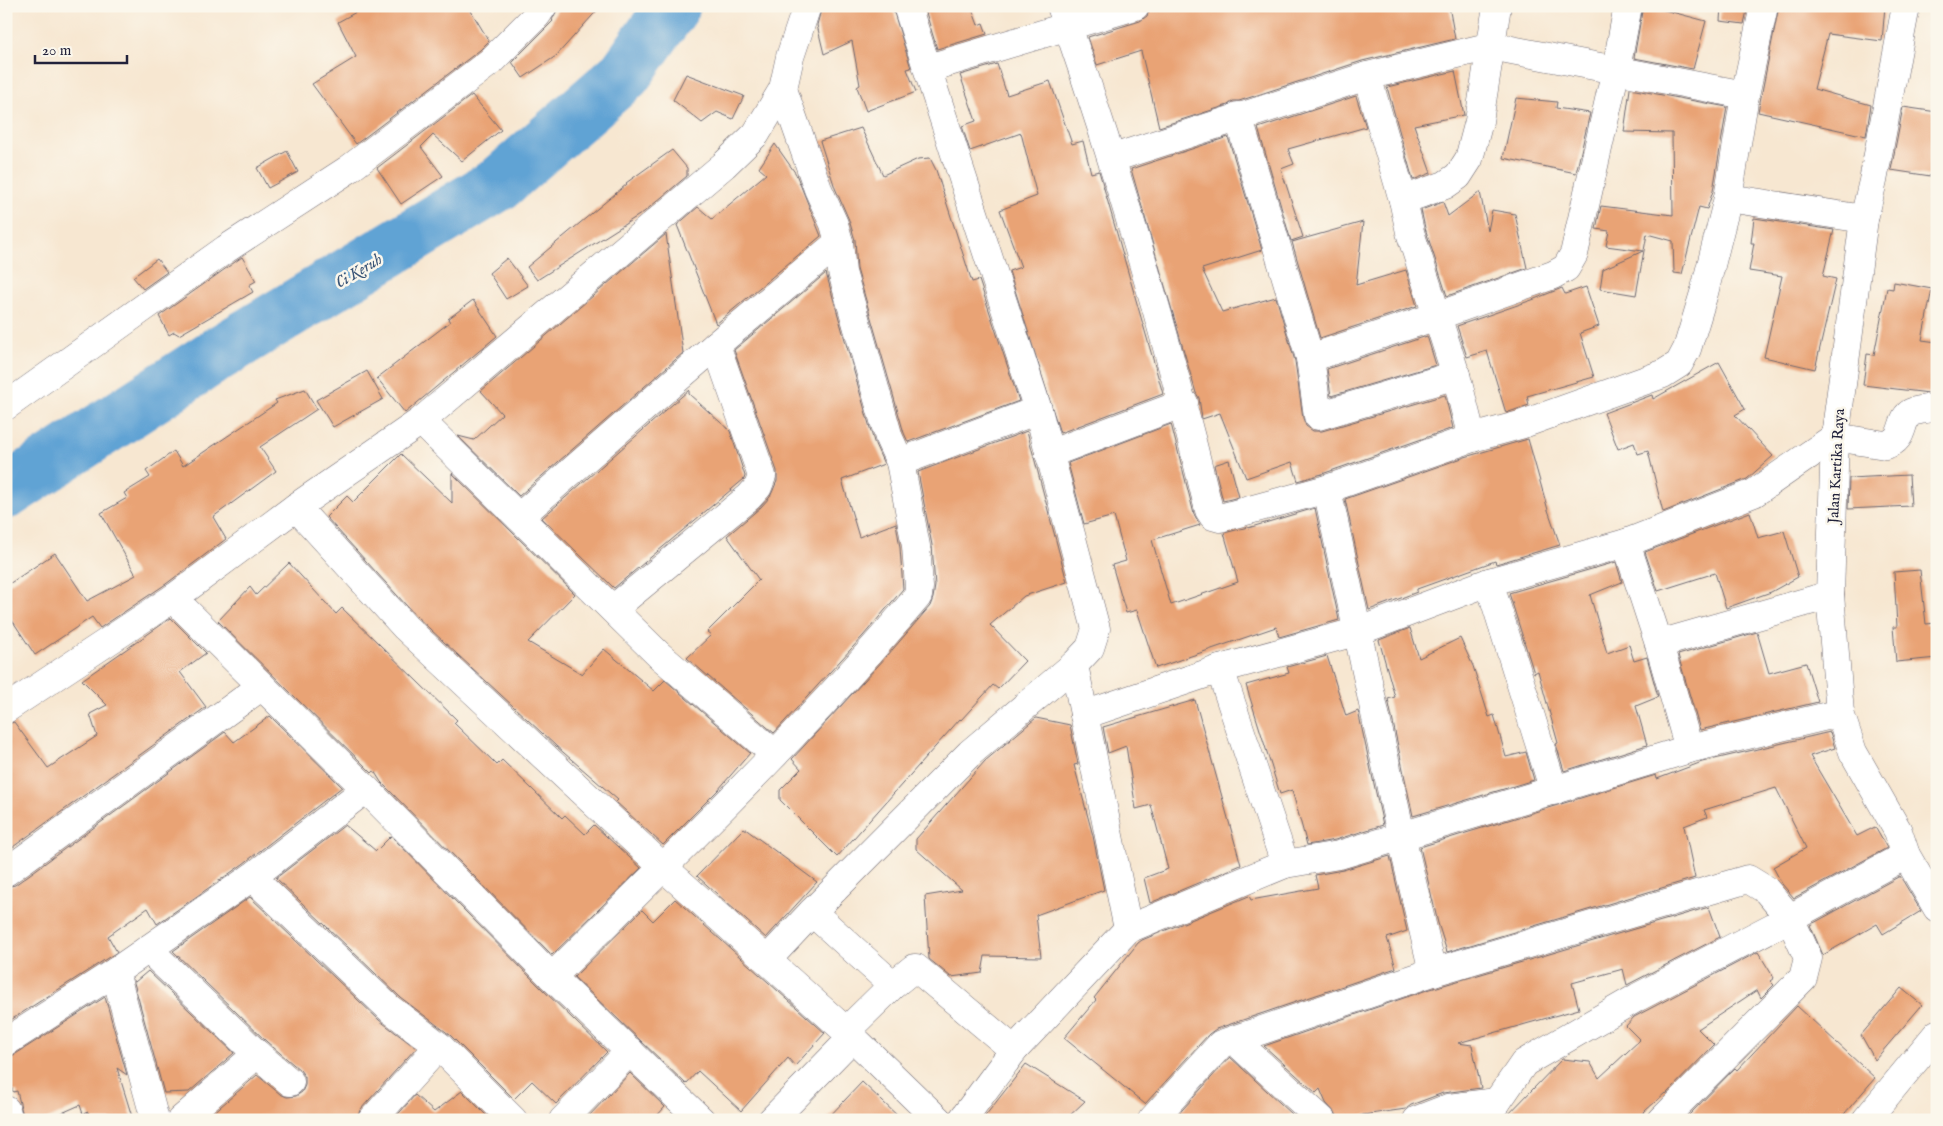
<svg xmlns="http://www.w3.org/2000/svg" width="1943" height="1126" font-family="'IM FELL English',serif">
<rect width="100%" height="100%" fill="#fbf7ec"/>
<filter id="ink" filterUnits="userSpaceOnUse"><feTurbulence type="fractalNoise" baseFrequency=".02" numOctaves="2"/><feDisplacementMap in="SourceGraphic" scale="10" xChannelSelector="R" yChannelSelector="G"/><feConvolveMatrix kernelMatrix="1 2 1 2 8 2 1 2 1" color-interpolation-filters="sRGB"/></filter>
<filter id="wash" filterUnits="userSpaceOnUse"><feTurbulence type="fractalNoise" baseFrequency=".0096" numOctaves="4" result="noise"/><feDisplacementMap in="SourceGraphic" scale="20" xChannelSelector="R" yChannelSelector="G"/><feGaussianBlur stdDeviation="1.12" result="paint"/><feColorMatrix in="noise" values="0 0 0 0 0 0 0 0 0 0 0 0 0 0 0 0 0 1.4 0 .05"/><feComposite in="paint" operator="in"/></filter>
<g filter="url(#wash)">
<rect width="100%" height="100%" fill="#f7e7d1"/>
<g fill="none" stroke-linecap="round" stroke-linejoin="round">
<path stroke="#60a3d4" stroke-width="55" d="M6 492 216 355 500 183 625 74 673 6"/>
</g>
<g id="blocks">
<g fill="#e9a374">
<path d="M367 6H468L489 41 480 50 356 144 312 84 356 57 338 22Z"/>
<path d="M559 6H601L556 56 523 78 512 62 553 21 552 20Z"/>
<path d="M822 6H892L911 68 907 69 916 92 866 111 857 87 860 85 852 41 824 54 817 25Z"/>
<path d="M924 6H971L978 25 983 23 987 34 937 49Z"/>
<path d="M1150 6H1449L1455 39 1362 61 1239 101H1233L1228 105 1159 127 1141 51 1097 65 1088 37 1140 21 1147 16Z"/>
<path d="M1643 6H1649L1706 21 1693 69 1634 58Z"/>
<path d="M1721 6H1748L1744 24 1720 21Z"/>
<path d="M1779 6H1885L1882 41 1828 34 1814 89 1871 105 1866 136 1758 112Z"/>
<path d="M997 64 1007 95 1050 81 1072 144 1083 141 1091 173 1099 171 1163 394 1060 433 1009 271 1021 267 1000 210 1037 196 1021 133 970 151 962 126 976 121 960 75Z"/>
<path d="M1455 71 1464 115 1414 125 1431 173 1413 180 1387 87Z"/>
<path d="M686 74 744 96 733 119 717 112 702 123 673 100Z"/>
<path d="M1630 89 1727 107 1713 191 1707 209 1699 207 1682 274 1674 273 1673 241 1647 234 1636 295 1600 289 1603 269 1643 251 1606 246 1609 231 1596 229 1601 206 1673 215 1672 133 1624 132Z"/>
<path d="M472 95 501 130 462 161 433 135 421 147 443 176 401 204 377 168Z"/>
<path d="M1356 96 1366 127 1288 149 1294 164 1281 169 1303 237 1291 241 1258 128Z"/>
<path d="M1516 98 1557 102 1556 108 1590 113 1576 173 1503 158Z"/>
<path d="M1903 107 1937 112V177L1891 170Z"/>
<path d="M861 128 883 175 918 159 930 158 936 170 972 282 979 280 1019 401 908 442 904 433 857 269 855 240 849 220 835 188 820 141Z"/>
<path d="M1228 137 1262 250 1202 269 1222 312 1276 297 1295 361 1303 418 1306 426 1313 431H1322L1445 395 1453 428 1322 474 1298 481 1292 462 1246 478 1220 413 1202 419 1199 398 1196 393 1131 169Z"/>
<path d="M775 144 796 174 821 236 716 324 677 225 698 207 712 219 766 174 759 168Z"/>
<path d="M672 150 687 168V176L644 212 537 280 527 267 627 184 626 183Z"/>
<path d="M287 151 298 172 268 188 257 168Z"/>
<path d="M1480 192 1488 231 1492 210 1515 214 1527 268 1447 296 1425 228 1421 210 1443 202 1448 216Z"/>
<path d="M1754 218 1834 230 1823 276 1836 279 1815 369 1764 357 1782 276 1749 271 1754 243H1751Z"/>
<path d="M1363 222 1356 285 1406 270 1417 306 1320 338 1292 242Z"/>
<path d="M666 234 683 353 519 496 458 436 474 440 502 414 481 391Z"/>
<path d="M242 257 256 281 249 285 253 292 179 335 174 332 169 335 159 316Z"/>
<path d="M507 258 528 286 506 299 489 273Z"/>
<path d="M157 259 167 272 143 289 133 277Z"/>
<path d="M826 273 874 442 884 464 842 480 859 537 896 523 900 548 903 589 863 636 774 733 687 658 711 635 707 632 759 580 727 536 761 507 770 497 777 481V471L734 350Z"/>
<path d="M1894 282 1932 289 1922 340 1937 342V392L1929 393 1863 385 1867 354 1874 355 1887 288 1893 289Z"/>
<path d="M1586 287 1599 326 1580 333 1594 377 1527 396 1529 405 1506 413 1487 351 1467 357 1457 326 1532 300 1562 288 1565 294Z"/>
<path d="M473 300 497 336 405 413 377 378 450 322 448 319Z"/>
<path d="M1427 336 1436 365 1331 396 1327 369Z"/>
<path d="M1719 362 1745 409 1735 415 1773 456 1747 479 1663 512 1648 451 1638 454 1634 443 1618 449 1604 413 1652 395 1653 399Z"/>
<path d="M367 371 383 399 333 427 316 400Z"/>
<path d="M305 389 317 409 260 447 276 471 213 517 226 539 166 584 100 628 92 617 35 655 6 611V586L55 553 87 601 136 575 101 513 127 498 124 493 150 477 146 471 174 451 183 466 277 403 275 400Z"/>
<path d="M689 390V394L730 431 745 476 744 479 614 588 542 518Z"/>
<path d="M1171 424 1194 514 1200 525 1152 540 1171 605 1238 582 1224 533 1248 527V528L1315 508 1339 620 1279 637 1276 627 1156 668 1137 610 1126 613 1112 565 1126 561 1114 516 1084 524 1068 463Z"/>
<path d="M1027 431 1067 582 1024 596 990 625 1025 661 998 689 993 685 961 720 960 719 837 857 780 800V790L801 769 792 759 887 656 930 606 933 598 935 586 932 545 918 472Z"/>
<path d="M1528 439 1548 510 1560 545 1496 564 1495 561 1417 589V592L1369 610 1345 499 1465 457Z"/>
<path d="M401 454 452 503V473L575 594 528 642 582 674 604 649 654 691 665 680 750 753 718 790 663 845 616 802 618 800 556 746 416 616 326 517 347 496 353 502Z"/>
<path d="M1229 460 1239 497 1223 501 1214 465Z"/>
<path d="M1909 475 1911 506 1848 509 1849 478Z"/>
<path d="M1750 512 1758 538 1784 531 1798 577 1771 592 1726 608 1715 573 1658 591 1645 552Z"/>
<path d="M1616 562 1622 582 1590 595 1607 653 1629 645 1634 661 1647 657 1658 697 1636 706 1647 745 1564 771 1556 744 1558 743 1538 671 1534 673 1509 593Z"/>
<path d="M289 563 336 614 342 608 457 720 454 723 497 765 502 760 562 818 565 815 585 834 594 825 641 868 552 955 381 782 374 771 372 773 218 621 250 587 256 595Z"/>
<path d="M1920 570 1926 624 1937 623V658L1896 662 1893 627H1897L1894 572Z"/>
<path d="M171 618 206 653 180 672 206 707 6 852V725L14 722 48 768 97 736 90 714 107 705 82 680Z"/>
<path d="M1410 628 1419 658 1460 638 1473 666 1489 717 1494 715 1506 757 1526 752 1534 780 1413 816 1388 699 1395 697 1379 640Z"/>
<path d="M1757 632 1769 673 1806 663 1818 702 1700 730 1678 655Z"/>
<path d="M1327 656 1346 716 1358 711 1383 825 1335 840 1307 845 1292 790 1280 794 1246 685 1289 673 1287 667Z"/>
<path d="M1195 700 1241 865 1150 903 1144 878 1168 869 1151 805 1136 809 1126 746 1108 753 1103 727Z"/>
<path d="M270 716 342 787 243 864 157 924 148 908 108 936 117 952 6 1023V887L15 885 225 732 234 742Z"/>
<path d="M1036 718 1070 725 1078 764 1074 765 1093 836 1104 890 1036 915 1041 957 985 956 982 973 951 977 929 959 925 896 962 890 916 849V839L985 761Z"/>
<path d="M1830 732 1835 748 1810 756 1857 836 1875 827 1887 848 1794 898 1782 884 1773 867 1806 848 1776 788 1704 810 1707 817 1684 826 1695 878 1447 952 1438 923 1420 847 1656 775 1657 779 1702 762Z"/>
<path d="M345 825 376 851 391 836 541 988 607 1052 556 1104 532 1081 514 1099 450 1035 400 997 276 878Z"/>
<path d="M744 828 817 882 766 938 697 876Z"/>
<path d="M1390 856 1407 931 1387 938 1396 968 1216 1029 1209 1034 1145 1104 1064 1038 1096 1000 1094 998 1138 943 1142 940 1249 896 1251 900 1318 888 1315 875 1343 870Z"/>
<path d="M1900 876 1921 911 1883 934 1877 924 1823 955 1810 925Z"/>
<path d="M250 897 379 1020 416 1048 360 1110 357 1120H205L257 1075 280 1094 287 1097 296 1096 302 1092 305 1085V1077L300 1070 267 1042 173 951Z"/>
<path d="M675 899 825 1033 795 1066 788 1058 741 1111 698 1071 686 1084 574 977 642 910 653 921Z"/>
<path d="M1709 907 1720 937 1627 985 1623 969 1572 983 1579 1009 1458 1043 1472 1045 1481 1088 1443 1093 1411 1105 1406 1109 1363 1115 1348 1120H1337V1115L1326 1103 1320 1089 1316 1093 1264 1046 1427 990Z"/>
<path d="M1758 952 1774 978 1770 981 1774 985 1761 998 1757 990 1698 1029 1714 1045 1666 1094 1665 1093 1635 1120H1503L1562 1059 1590 1062 1599 1078 1640 1040 1626 1026 1634 1017Z"/>
<path d="M148 971 234 1053 189 1092 164 1093 133 979 135 982Z"/>
<path d="M1901 988 1922 1005 1875 1060 1861 1035Z"/>
<path d="M105 997 127 1075 117 1068 133 1120H91L88 1112 83 1114 80 1105 46 1120H24L17 1091 13 1092 6 1071V1058L14 1055Z"/>
<path d="M1797 1006 1875 1078 1839 1120H1693L1688 1116 1735 1068 1737 1070Z"/>
<path d="M1230 1057 1292 1114 1286 1120H1173Z"/>
<path d="M1026 1064 1085 1101 1065 1120H982Z"/>
<path d="M630 1073 665 1107 653 1120H585Z"/>
<path d="M862 1082 902 1120H826Z"/>
<path d="M462 1091 491 1120H393L415 1095 434 1112Z"/>
</g>
</g>
</g>
<g filter="url(#ink)">
<use href="#blocks" fill-opacity="0" stroke="#6d6770" stroke-width="1"/>
<g fill="none" stroke-linecap="round" stroke-linejoin="round">
<defs>
<g id="minor">
<path d="M1061 6C1118 172 1168 339 1209 510L1213 516 1220 518 1327 489 1472 438 1520 425 1663 374 1679 364 1687 349 1704 293 1728 198 1864 219"/>
<path d="M1906 6 1873 181 1864 219 1835 437 1830 595 1840 713 1853 752 1898 831 1906 855 1937 908"/>
<path d="M929 68 1135 6"/>
<path d="M1367 76 1403 200 1410 232 1456 375 1472 438"/>
<path d="M1238 116 1310 358 1318 416 1456 375"/>
<path d="M1113 158 1367 76 1491 46 1745 95"/>
<path d="M1728 198 1745 95 1764 6"/>
<path d="M1403 200 1445 185 1458 176 1469 159 1479 121 1497 6"/>
<path d="M1310 358 1437 316 1553 275 1566 268 1574 254 1616 69 1628 6"/>
<path d="M6 406 226 249 349 169 490 62 537 15 543 6"/>
<path d="M421 421 659 655 775 754"/>
<path d="M1049 454 1184 403"/>
<path d="M900 462 1038 410"/>
<path d="M1327 489 1401 835 1433 972"/>
<path d="M296 507 405 627 663 867 846 1031 938 1120"/>
<path d="M519 517 716 345 839 242"/>
<path d="M1626 543 1659 644 1689 749"/>
<path d="M1489 582 1554 791"/>
<path d="M175 597 184 609 366 789 552 977 701 1120"/>
<path d="M613 609 749 497 758 487 762 476 716 345"/>
<path d="M1659 644 1830 595"/>
<path d="M1074 665 1128 929"/>
<path d="M1220 669 1285 864"/>
<path d="M6 709 175 597 296 507 421 421 724 165 756 134 783 89 790 57 807 6"/>
<path d="M1084 715 1220 669 1359 631 1489 582 1626 543 1754 493 1835 437 1885 445C1907 440 1898 419 1912 412 1919 409 1929 409 1937 407"/>
<path d="M6 872 262 686"/>
<path d="M252 877 390 1009 439 1046 513 1120"/>
<path d="M812 912 893 985"/>
<path d="M148 949 257 1054 290 1082"/>
<path d="M767 960 812 912 970 753 1074 665 1090 648 1096 629 1038 410 907 6"/>
<path d="M115 972 155 1120"/>
<path d="M552 977C677 853 805 731 918 596L919 587 916 546 900 462 889 438 842 272 839 242 834 224 818 189 783 89"/>
<path d="M846 1031 893 985 914 968H916L1014 1050"/>
<path d="M1234 1040 1322 1120"/>
<path d="M6 1042 115 972 252 877 366 789"/>
<path d="M6 1110 9 1120"/>
<path d="M181 1120 257 1054"/>
<path d="M372 1120 439 1046"/>
<path d="M563 1120 630 1051"/>
<path d="M772 1120 852 1038"/>
<path d="M962 1120 1014 1050 1128 929 1285 864 1339 855 1689 749 1840 713"/>
<path d="M1152 1120 1221 1044 1433 972 1748 879 1766 890 1790 918 1638 997 1524 1063 1497 1102 1479 1120"/>
<path d="M1417 1120 1448 1108 1497 1102"/>
<path d="M1662 1120 1803 978 1808 958 1790 918 1906 855"/>
<path d="M1866 1120 1937 1034"/>
</g>
</defs>
<use href="#minor" stroke="#6d6770" stroke-width="29"/>
<use href="#minor" stroke="#fff" stroke-width="28"/>
</g>
</g>
<g text-anchor="middle" stroke-width="5" stroke-linejoin="round" paint-order="stroke">
<g font-size="15" fill="#22223b" stroke="#fbf7ec">
<text transform="translate(1836 466) rotate(-87)" y="5">Jalan Kartika Raya</text>
</g>
<g font-size="16" font-style="italic" fill="#3b5678" stroke="#fbf7ec">
<text transform="translate(358 270) rotate(-31)" y="6">Ci Keruh</text>
</g>
</g>
<rect width="1943" height="1126" fill="none" stroke="#fbf7ec" stroke-width="25"/>
<path d="M35 55v8h92v-8" fill="none" stroke="#22223b" stroke-width="2.5"/>
<text x="42" y="55" font-size="15" fill="#22223b" stroke="#fbf7ec" stroke-width="4" paint-order="stroke">20 m</text>
</svg>
